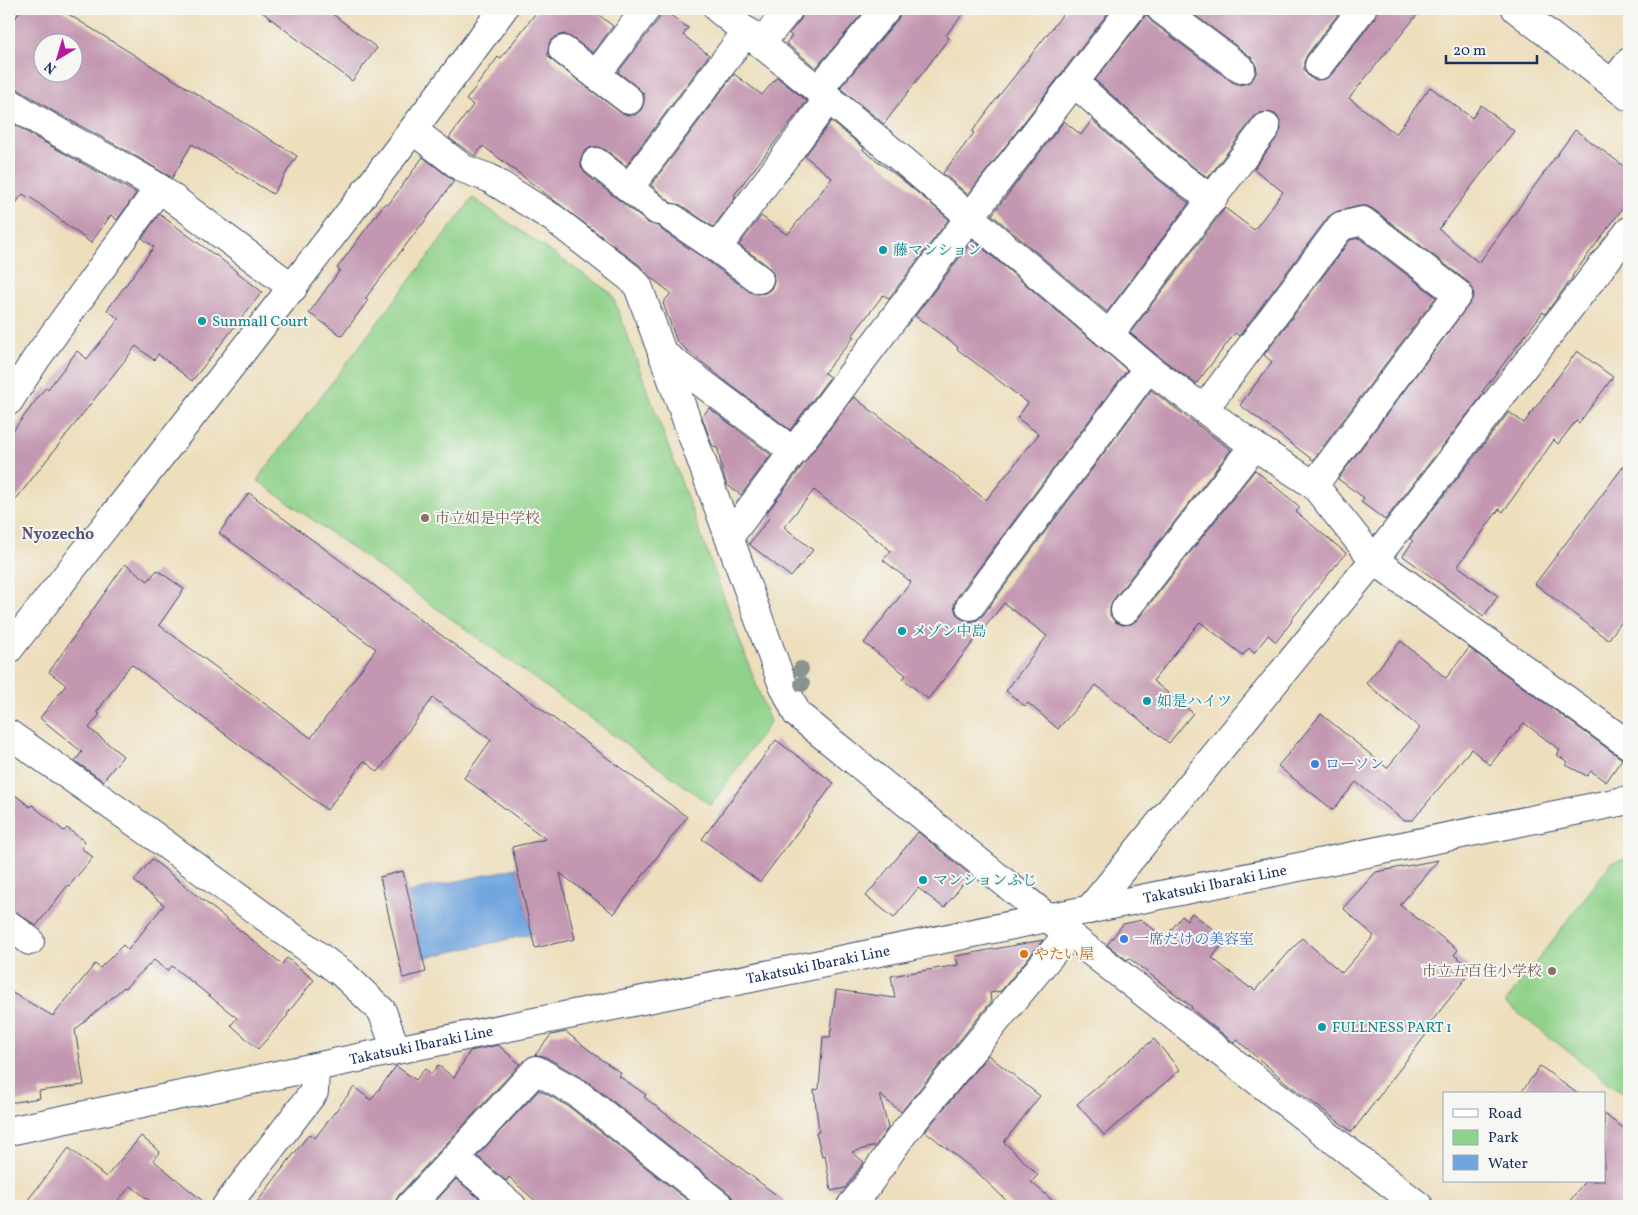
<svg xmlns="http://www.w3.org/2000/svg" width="1638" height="1215" font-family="Vollkorn,'Noto Serif JP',serif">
<rect width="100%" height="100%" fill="#f6f6f2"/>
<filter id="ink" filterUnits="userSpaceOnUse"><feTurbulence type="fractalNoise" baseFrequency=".02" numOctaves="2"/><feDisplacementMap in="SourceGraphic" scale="10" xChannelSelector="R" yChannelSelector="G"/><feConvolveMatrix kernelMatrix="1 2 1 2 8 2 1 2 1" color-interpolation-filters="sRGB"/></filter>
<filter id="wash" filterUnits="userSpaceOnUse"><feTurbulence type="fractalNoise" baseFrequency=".0096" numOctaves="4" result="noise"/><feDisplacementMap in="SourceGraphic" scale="20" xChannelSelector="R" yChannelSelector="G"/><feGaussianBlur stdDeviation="1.12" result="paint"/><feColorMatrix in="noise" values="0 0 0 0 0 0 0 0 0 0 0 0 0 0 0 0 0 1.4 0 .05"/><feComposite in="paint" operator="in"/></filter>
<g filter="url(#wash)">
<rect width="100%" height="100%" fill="#eddebc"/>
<g fill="#90d28a" stroke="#568074">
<path d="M473 198 612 294 770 722 711 805 257 480Z"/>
<path d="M1629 858V1098L1505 1003 1612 862Z"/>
</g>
<path fill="#71a5de" stroke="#466a9e" d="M517 868 532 934 423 958 408 892Z"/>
<g id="blocks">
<g fill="#c397b1" fill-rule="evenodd">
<path d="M21 9H60L297 156 273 194 192 144 172 178 129 152 53 111 18 89 9 87V29ZM42 42H72V72H42Z"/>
<path d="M258 9H326L377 48 352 81Z"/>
<path d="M539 9H591L613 26 593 53 572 38 564 34 557 36 550 41 548 49V56L554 62 620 112 627 115H635L641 110 644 102V94L638 88 618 72 665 11 688 28 683 35 709 55 626 166 606 150 598 147H591L584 152 581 159V167L586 174 648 223 659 226 663 231 708 261 750 292 757 294 765 293 771 289 774 281 773 273 768 266 739 245 761 216 786 234H788L832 178 805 156 831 121 864 148 863 150 900 178 949 219 889 298 883 295 852 336 854 337 824 373 830 377 790 430 728 383 677 342 663 303 671 293 650 277 639 265 483 146 475 156 449 138 473 105 466 100 498 57 500 59Z"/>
<path d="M804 9H866L816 68 786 43 792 36 789 34 801 19Z"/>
<path d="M901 9H967L946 35 949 38 884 124 840 88 898 19Z"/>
<path d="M1067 9H1111L968 195 943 173 974 133 972 132 995 101Z"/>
<path d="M1187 9H1342L1307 55 1304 62V70L1309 77 1317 80 1325 79 1331 75 1374 19 1377 9H1422L1349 98 1396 134 1430 87 1472 118 1481 105 1514 131 1439 229 1479 263 1575 130 1629 170V200L1572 276 1573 277 1545 314 1543 312 1482 392 1484 393 1385 520 1361 502 1364 498 1338 479 1470 303 1474 295 1472 288 1468 282 1373 209 1367 206H1360L1338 211 1328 217 1239 336 1235 333 1196 384 1158 356 1130 333 1225 208 1254 230 1283 192 1254 169 1278 136 1281 129 1280 120 1275 114 1267 112 1259 113 1254 117 1208 178 1179 156 1095 80 1143 19 1146 14 1152 22 1232 82 1240 85 1248 83 1253 79 1257 70 1255 62 1251 57Z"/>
<path d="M734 74 762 95 777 77 807 101 734 195 736 197 713 227 681 205 671 203 651 185Z"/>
<path d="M1092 120 1159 180 1189 203 1107 312 992 215 1064 121 1081 135Z"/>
<path d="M9 121 38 139 136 193 117 220 111 215 91 243 30 197 29 198 23 194 9 212Z"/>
<path d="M423 157 454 181 422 225H421L365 299 368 300 342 336 309 313 340 270 337 268 385 203 388 205Z"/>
<path d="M159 214 216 256V255L262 292 192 381 158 354 154 360 136 346 9 508V436L46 387 48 389 77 351 87 359 119 319 107 310 154 247 142 238Z"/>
<path d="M1359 238 1436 297 1313 460 1240 405 1272 362 1264 355 1350 240Z"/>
<path d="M973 240 1127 370 957 597 954 605 956 613 960 618 969 622 977 620 983 615 1151 390 1231 450 1113 600 1110 608V615L1115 622 1123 625 1131 624 1137 620 1255 470 1300 507 1296 512 1346 553 1291 620 1292 621 1276 642 1268 635 1254 653 1249 648 1243 655 1200 622 1198 624 1153 681 1193 713 1169 743 1096 685 1058 729 1028 703 1025 706 1006 691 1047 636 1004 603 928 699 903 679 906 675 864 643 911 582 883 560 891 551 814 490 784 527 813 550 791 577 749 544 770 517 766 514 854 397 986 500 1039 434 1017 418 1028 403 957 349 958 347 915 316Z"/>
<path d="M1577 351 1613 377 1579 423 1576 421 1558 444 1554 440 1503 512 1499 509 1458 566 1498 596 1484 616 1403 556 1413 541 1410 539 1509 412 1524 423Z"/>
<path d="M709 408 771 455 741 495 727 485 722 470 718 449 712 445 702 417Z"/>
<path d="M1629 459V612L1608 640 1535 584Z"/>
<path d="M249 493 687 817 614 914 560 873 575 939 535 948 512 847 546 839 464 778 491 740 433 698 378 772 364 761 327 810 131 664 97 712 100 714 89 728 123 756 103 781 75 761 82 752 40 718 66 685 49 672 125 564 148 581 157 570 184 589 159 625 311 738 376 649 219 533Z"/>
<path d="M1401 641 1446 678 1469 648 1622 759 1606 782 1591 771 1587 776 1566 765 1568 762 1557 755 1560 750 1524 723 1490 765 1471 749 1413 820H1403L1356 782 1333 810 1278 766 1321 714 1387 768 1420 728 1366 683Z"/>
<path d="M776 740 834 783 760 882 702 839Z"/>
<path d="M9 790 30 807 32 805 64 831 67 828 85 842 81 848 93 857 69 886 68 885 36 926 18 913 9 910Z"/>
<path d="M918 832 970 875 944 908 918 888 894 918 866 896Z"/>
<path d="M152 859 282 964 287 958 314 980 287 1014 288 1015 258 1049 231 1025 237 1018 172 966 167 971 154 960 125 988 124 987 75 1030 84 1085 39 1091 40 1098 9 1103V991L53 1016 95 964 100 968 123 945 128 950 164 905 134 881Z"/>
<path d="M1438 860 1400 905 1458 950 1454 955 1473 969 1428 1026 1431 1028 1352 1132 1288 1084 1237 1040 1234 1043 1204 1019 1191 1008 1192 1007 1129 958 1127 960 1107 945 1123 924 1142 920 1165 938 1182 916 1187 920 1192 913 1226 939 1212 958 1250 988 1251 987 1255 990 1302 938 1342 973 1374 936 1343 908 1376 872Z"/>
<path d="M403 871 426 972 403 978 380 877Z"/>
<path d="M1043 940 1001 991 990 993 991 1002 901 1112 880 1095 888 1128 875 1146 852 1152 864 1162 845 1188 831 1191 825 1155 822 1156 816 1133 819 1132 814 1090 819 1089 823 1037H830L836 990 895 998 891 976 958 965 956 956Z"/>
<path d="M566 1032 602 1060 621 1073 619 1076 646 1095 644 1097 688 1131 734 1163 791 1206H735L734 1200 730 1194 587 1081 544 1056 535 1055 551 1035Z"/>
<path d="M1154 1039 1180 1070 1104 1135 1077 1104Z"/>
<path d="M498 1045 520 1064 399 1195 395 1202V1206H254L309 1134 315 1138 354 1087 371 1100 396 1066 416 1080 425 1068 431 1074 438 1065 454 1078 470 1051Z"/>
<path d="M988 1055 1040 1096 1004 1142 1038 1175 1031 1182 1059 1206H1012L979 1174 925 1131Z"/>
<path d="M1540 1066 1578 1094H1520Z"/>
<path d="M539 1090 568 1106 695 1206H541L509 1177 506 1181 477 1156Z"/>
<path d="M1604 1114 1629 1132V1206H1566L1585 1181H1604Z"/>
<path d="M141 1136 160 1152 153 1160 209 1206H156L131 1186 113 1206H23L69 1148 106 1177Z"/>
<path d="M456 1179 487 1205 486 1206H431Z"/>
</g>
</g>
</g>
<g filter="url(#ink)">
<use href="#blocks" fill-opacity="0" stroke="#3a496c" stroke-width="1"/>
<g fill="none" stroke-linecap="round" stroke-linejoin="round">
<defs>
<g id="minor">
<path d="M718 9 818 90 904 161 1148 368 1254 446 1314 485 1374 560 1629 745"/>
<path d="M1161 9 1241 69"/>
<path d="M1516 9 1629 97"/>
<path d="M761 43 789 9"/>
<path d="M563 50 629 100"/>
<path d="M1319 65 1362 9"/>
<path d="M596 75 646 9"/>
<path d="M1075 83 1169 168 1212 200"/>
<path d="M1612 84 1629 62"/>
<path d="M818 90 886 9"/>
<path d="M9 102C56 135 110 157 159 188L293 288"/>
<path d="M414 131 464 169 489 178 553 218 629 277 638 286 781 680 797 714 1068 934 1419 1206"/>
<path d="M596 162 658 211"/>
<path d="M629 188 747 31"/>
<path d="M672 218 717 248 759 279"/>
<path d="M717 248 829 98"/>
<path d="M1109 335 1266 127"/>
<path d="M662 353 794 452"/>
<path d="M9 401 36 359 159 188"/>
<path d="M1204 409 1341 226 1363 221 1458 294 1314 485"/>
<path d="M729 537 970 217 1131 9"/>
<path d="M970 606 1148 368"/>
<path d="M1125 610 1254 446"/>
<path d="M9 649C175 437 343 226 503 9"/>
<path d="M9 734 146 830 343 974 382 1011 396 1050"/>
<path d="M1089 910 1374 560 1629 231"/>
<path d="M9 925 30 941"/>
<path d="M455 1158 512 1206"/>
<path d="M226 1206 314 1092 315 1067"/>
<path d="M410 1206 536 1070 577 1093 720 1206"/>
<path d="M851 1206 864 1190 902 1135 1068 934"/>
</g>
<g id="major">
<path id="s1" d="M9 1131 396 1050 1629 800"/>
</g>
</defs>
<use href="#minor" stroke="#3a496c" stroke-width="30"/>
<use href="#major" stroke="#3a496c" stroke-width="30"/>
<use href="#minor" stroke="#fff" stroke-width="28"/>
<use href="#major" stroke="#fff" stroke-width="28"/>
</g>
<g fill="#89948e">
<circle cx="801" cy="669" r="8"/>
<circle cx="802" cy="684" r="8"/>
</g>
</g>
<g fill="#0f9aa8" stroke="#f6f6f2" stroke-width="2">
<circle cx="883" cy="250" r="5"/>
<circle cx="202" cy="321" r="5"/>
<circle cx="902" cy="631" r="5"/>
<circle cx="1147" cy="701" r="5"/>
<circle cx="923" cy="880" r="5"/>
<circle cx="1322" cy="1027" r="5"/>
</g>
<g fill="#8d6e63" stroke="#f6f6f2" stroke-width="2">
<circle cx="425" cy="518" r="5"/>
<circle cx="1552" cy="971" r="5"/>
</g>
<g fill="#3f7fe0" stroke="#f6f6f2" stroke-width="2">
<circle cx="1315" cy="764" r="5"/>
<circle cx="1124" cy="939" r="5"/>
</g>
<circle fill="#e8710a" stroke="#f6f6f2" stroke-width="2" cx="1024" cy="954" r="5"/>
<g text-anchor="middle" stroke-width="4" stroke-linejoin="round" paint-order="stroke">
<g font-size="15" fill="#0d838f" stroke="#f6f6f2" text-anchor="start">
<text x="893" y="255">藤マンション</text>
<text x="212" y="326">Sunmall Court</text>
<text x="912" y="636">メゾン中島</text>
<text x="1157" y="706">如是ハイツ</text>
<text x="933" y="885">マンションふじ</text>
<text x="1332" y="1032">FULLNESS PART 1</text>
</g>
<g font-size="15" fill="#785e54" stroke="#f6f6f2" text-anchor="start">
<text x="435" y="523">市立如是中学校</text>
<text x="1542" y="976" text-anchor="end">市立五百住小学校</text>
</g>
<g font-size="15" fill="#366cbe" stroke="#f6f6f2" text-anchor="start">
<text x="1325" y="769">ローソン</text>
<text x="1134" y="944">一席だけの美容室</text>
</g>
<g font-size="15" fill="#1b2f5e" stroke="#f6f6f2">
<text dy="5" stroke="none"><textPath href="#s1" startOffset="1231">Takatsuki Ibaraki Line</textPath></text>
<text dy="5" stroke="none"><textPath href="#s1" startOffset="826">Takatsuki Ibaraki Line</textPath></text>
<text dy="5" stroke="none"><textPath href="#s1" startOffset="421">Takatsuki Ibaraki Line</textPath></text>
</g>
<g font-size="15" fill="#c56008" stroke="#f6f6f2" text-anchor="start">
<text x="1034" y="959">やたい屋</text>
</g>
<g font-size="16" font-weight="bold" fill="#56537b" stroke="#f6f6f2">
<text x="58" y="539">Nyozecho</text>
</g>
</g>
<rect width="1638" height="1215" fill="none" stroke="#f6f6f2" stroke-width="30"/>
<rect x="1443" y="1092" width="162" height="90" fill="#f6f6f2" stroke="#9ea6b7"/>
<rect x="1453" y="1109" width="25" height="8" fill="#ffffff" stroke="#9ea6b7"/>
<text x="1488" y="1118" font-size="15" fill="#1b2f5e">Road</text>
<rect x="1453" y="1130" width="25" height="15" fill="#90d28a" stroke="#9ea6b7"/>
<text x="1488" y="1142" font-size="15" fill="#1b2f5e">Park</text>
<rect x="1453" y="1155" width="25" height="15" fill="#71a5de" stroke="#9ea6b7"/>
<text x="1488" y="1168" font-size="15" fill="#1b2f5e">Water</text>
<g transform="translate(58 58) rotate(218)"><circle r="24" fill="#f6f6f2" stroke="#9ea6b7"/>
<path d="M0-4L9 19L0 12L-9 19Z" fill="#b5179e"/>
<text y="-8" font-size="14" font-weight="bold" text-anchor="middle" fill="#1b2f5e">N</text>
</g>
<path d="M1446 55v8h91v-8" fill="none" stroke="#1b2f5e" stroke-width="2.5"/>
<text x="1453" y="55" font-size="15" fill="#1b2f5e" stroke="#f6f6f2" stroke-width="4" paint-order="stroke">20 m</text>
</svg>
